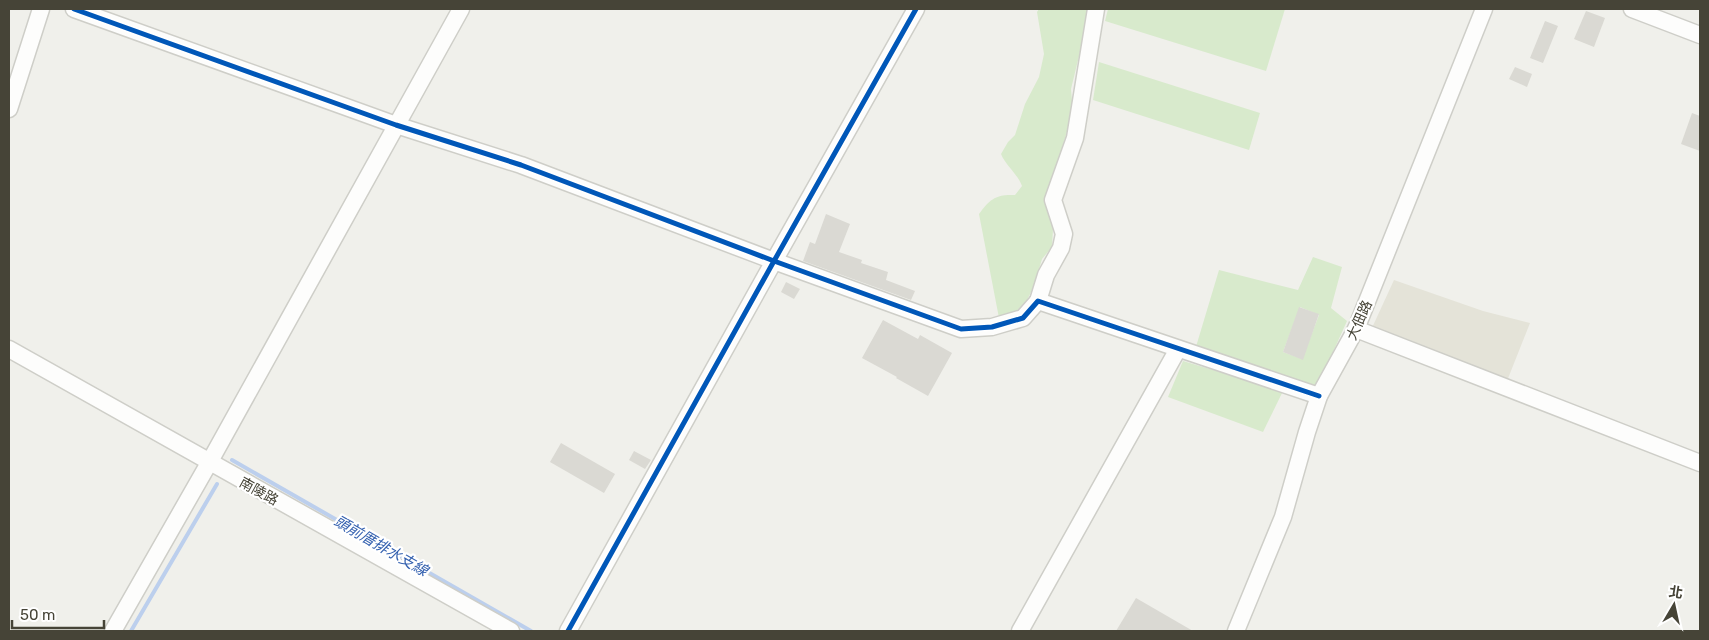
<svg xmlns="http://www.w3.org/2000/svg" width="1709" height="640" font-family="Rubik,'Noto Sans TC',sans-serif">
<rect width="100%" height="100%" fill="#f0f0eb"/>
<path fill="#e4e3d8" d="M1394 280 1483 311 1530 323 1507 381 1371 330Z"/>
<g fill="#d8eacc" fill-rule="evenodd">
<path d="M1039 9H1091L1088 28 1080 52 1071 89 1073 112 1046 200 1053 229 1052 247 1042 259 1034 286 1027 300 1014 314 999 318 979 214C990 199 996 194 1015 195L1022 186C1017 173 1006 166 1001 154L1008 142 1015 135 1025 104 1039 77 1044 54 1037 12Z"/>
<path d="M1108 9H1285L1266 71 1105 21Z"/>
<path d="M1099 62 1260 113 1249 150 1093 100Z"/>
<path d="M1313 257 1342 267 1331 308 1347 321 1316 390 1195 350 1219 270 1298 290ZM1300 307 1319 315 1302 359 1283 352Z"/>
<path d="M1183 361 1283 391 1263 432 1168 397Z"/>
</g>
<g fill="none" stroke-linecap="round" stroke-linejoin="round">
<g stroke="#bccfed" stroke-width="4">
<path d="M232 460 531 631"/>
<path d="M131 631 217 484"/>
</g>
</g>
<g fill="#dad9d3">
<path d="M1586 11 1605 18 1594 47 1574 39Z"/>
<path d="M1545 21 1558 26 1543 63 1530 58Z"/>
<path d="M1515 67 1532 74 1527 87 1509 79Z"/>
<path d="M1692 113 1700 116V151L1681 144Z"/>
<path d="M826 214 850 224 839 252 862 260 861 263 888 272 886 280 915 291 911 300 803 261 810 242 815 244Z"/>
<path d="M786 282 800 289 794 299 781 292Z"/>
<path d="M1299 307 1319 314 1303 360 1283 352Z"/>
<path d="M883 320 918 339 920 335 952 353 928 396 896 378 897 377 862 358Z"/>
<path d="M561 443 615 474 604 493 550 462Z"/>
<path d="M634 451 651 460 645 469 629 460Z"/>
<path d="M1136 598 1193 631H1116Z"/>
</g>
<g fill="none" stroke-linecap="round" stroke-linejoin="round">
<defs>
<g id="minor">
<path d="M74 9 396 125 521 165 774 261 961 329 992 327 1023 318 1038 301 1319 396"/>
<path d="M1632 9 1700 35"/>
<path d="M9 109 41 9"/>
<path d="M1038 301 1046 275 1061 248 1064 234 1053 200 1075 138 1096 9"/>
<path d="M1356 329 1700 463"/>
<path d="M9 349 511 631"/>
<path d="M113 631 209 463 461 9"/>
<path d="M568 631 774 261 916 9"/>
<path d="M1020 631 1178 349"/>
<path d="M1236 631 1283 517 1307 432 1319 396 1356 329 1484 9"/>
</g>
</defs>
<use href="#minor" stroke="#cecec8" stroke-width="19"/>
<use href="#minor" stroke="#fdfdfc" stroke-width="16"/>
<defs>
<g id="cycleway">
<path d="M74 9 396 125 521 165 774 261 961 329 992 327 1023 318 1038 301 1319 396"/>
<path d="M568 631 774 261 916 9"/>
</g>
</defs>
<use href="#cycleway" stroke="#fff" stroke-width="8"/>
<use href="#cycleway" stroke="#0057b8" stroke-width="5"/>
</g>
<g text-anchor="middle" stroke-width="4.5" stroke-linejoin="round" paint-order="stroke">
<g font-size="14" fill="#464437" stroke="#fff">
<text transform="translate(1359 320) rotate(-66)" y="5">大佃路</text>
<text transform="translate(259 491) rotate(29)" y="5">南陵路</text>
</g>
<g font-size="15" font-style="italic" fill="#3360af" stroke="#fff">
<text transform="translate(381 546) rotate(30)" y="5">頭前厝排水支線</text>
</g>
</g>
<rect width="1709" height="640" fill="none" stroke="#464437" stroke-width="20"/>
<g transform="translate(1674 605) rotate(9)" stroke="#ffffff" stroke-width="4" paint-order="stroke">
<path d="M0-4L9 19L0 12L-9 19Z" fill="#464437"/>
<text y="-8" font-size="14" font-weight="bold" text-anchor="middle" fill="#464437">北</text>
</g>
<path d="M12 620v8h92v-8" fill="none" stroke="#464437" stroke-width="2.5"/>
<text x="20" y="620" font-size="15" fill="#464437" stroke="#ffffff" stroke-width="4" paint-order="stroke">50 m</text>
</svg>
